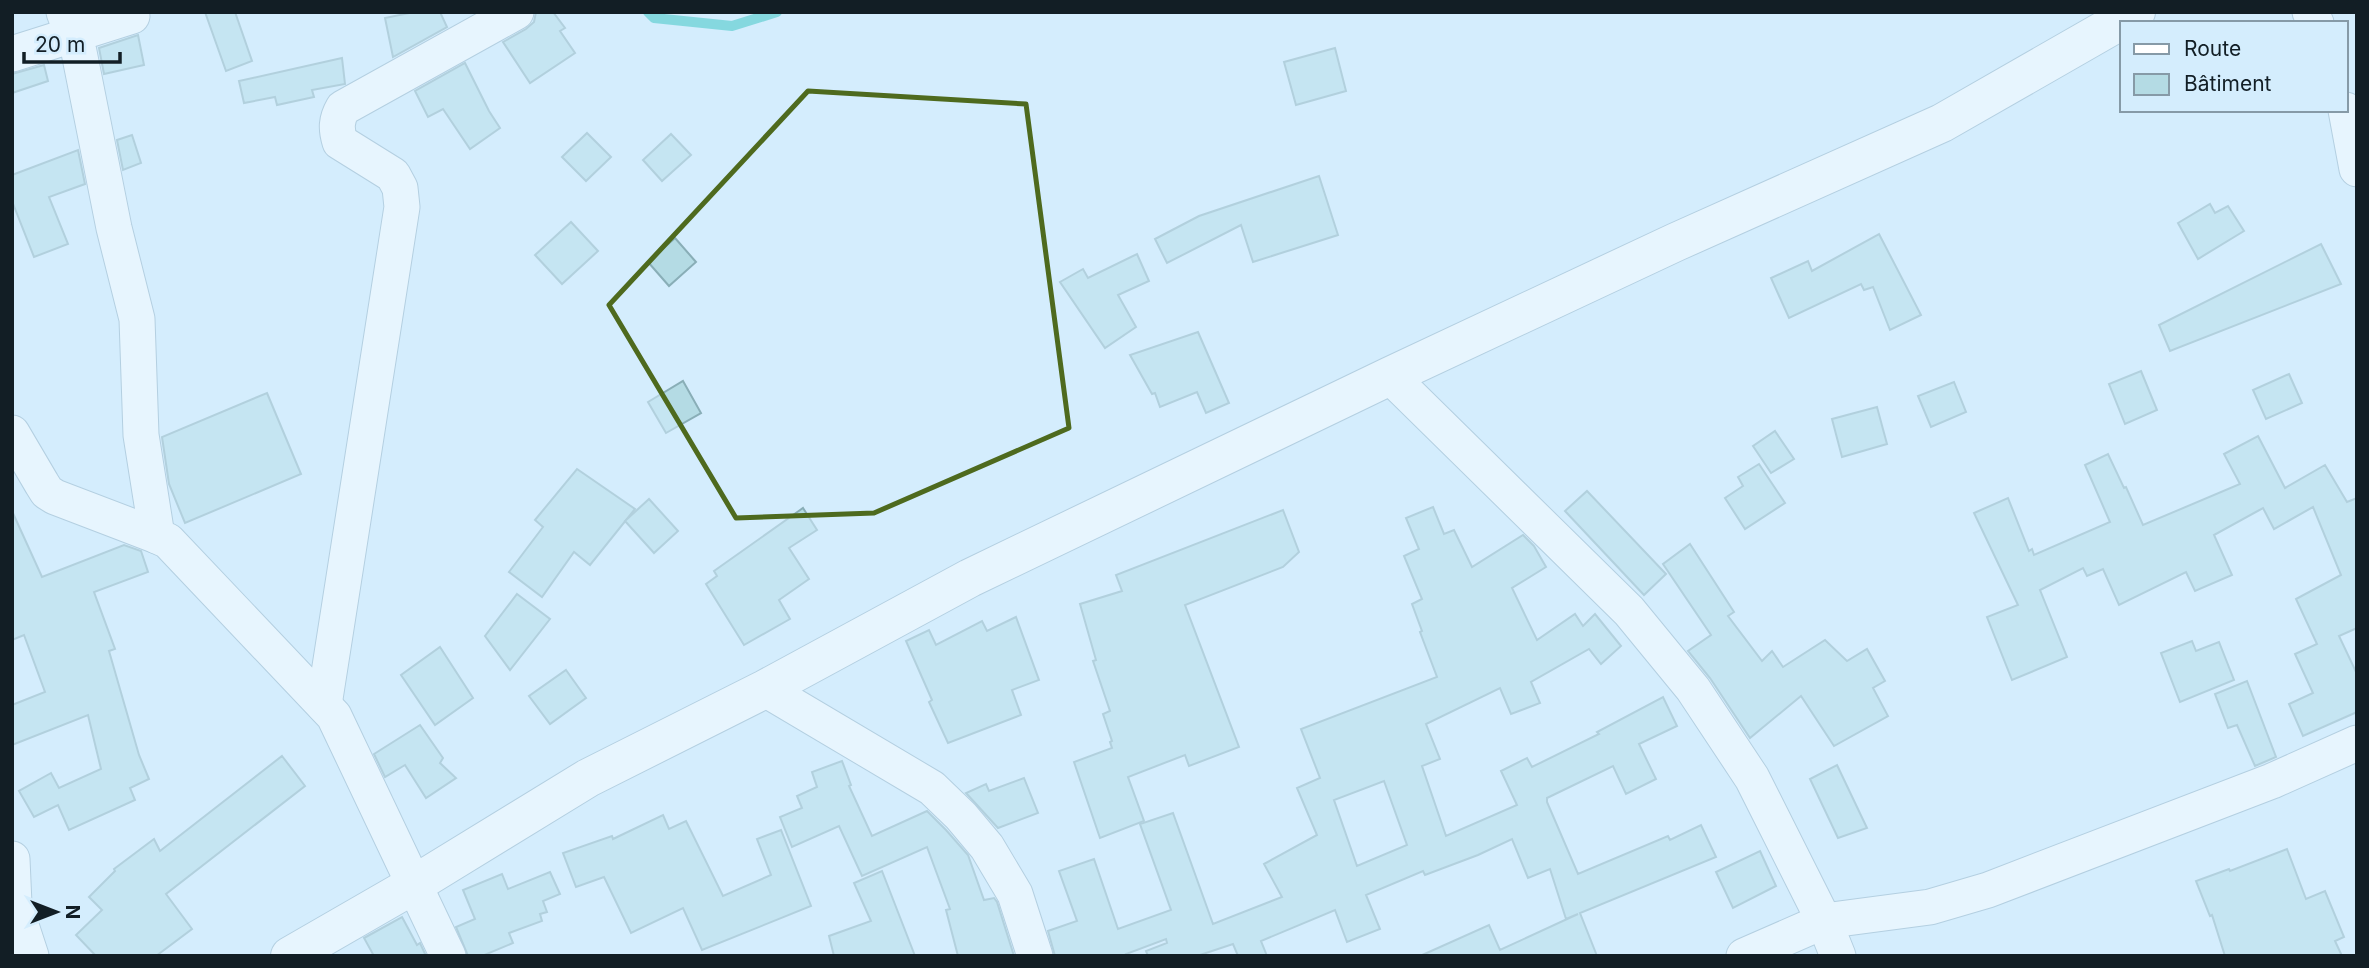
<svg xmlns="http://www.w3.org/2000/svg" width="2369" height="968" font-family="Inter,sans-serif">
<rect width="100%" height="100%" fill="#d4edfd"/>
<g fill="none" stroke-linecap="round" stroke-linejoin="round">
<path stroke="#27bfbb" stroke-width="10" d="M648 12 654 18 732 26 777 12"/>
</g>
<g fill="#b4dbe4" stroke="#89aeb7" stroke-width="2" fill-rule="evenodd">
<path d="M205 12H235L252 61 226 71Z"/>
<path d="M414 12H440L447 27 393 57 385 18Z"/>
<path d="M536 12H553L565 28 560 31 575 53 530 83 503 42 526 29 534 22Z"/>
<path d="M138 35 144 65 104 74 99 48Z"/>
<path d="M1335 48 1346 91 1296 105 1284 62Z"/>
<path d="M342 58 345 84 312 90 314 97 277 105 275 97 244 103 239 81Z"/>
<path d="M465 63 489 111 500 128 470 149 443 109 428 117 415 91Z"/>
<path d="M44 65 48 81 12 93V74Z"/>
<path d="M587 133 611 157 586 181 562 157Z"/>
<path d="M671 134 691 155 662 181 643 160Z"/>
<path d="M132 135 141 163 123 170 117 140Z"/>
<path d="M78 150 85 184 49 197 68 244 34 257 12 201V175Z"/>
<path d="M1319 176 1338 235 1253 262 1241 225 1167 263 1155 239 1199 216Z"/>
<path d="M2210 204 2215 213 2228 206 2244 231 2198 259 2178 223Z"/>
<path d="M571 222 598 251 562 284 535 255Z"/>
<path d="M1879 234 1921 315 1890 330 1873 287 1864 290 1861 284 1789 318 1771 278 1808 261 1812 271Z"/>
<path d="M675 238 696 262 669 286 648 262Z"/>
<path d="M2321 244 2341 284 2170 351 2159 325Z"/>
<path d="M1137 254 1149 281 1118 295 1136 327 1105 348 1060 282 1083 269 1088 278Z"/>
<path d="M1198 332 1229 403 1206 413 1197 392 1160 407 1155 393 1152 394 1130 355Z"/>
<path d="M2141 371 2157 410 2125 424 2109 384Z"/>
<path d="M2289 374 2302 403 2266 419 2253 390Z"/>
<path d="M683 381 701 413 666 433 648 402Z"/>
<path d="M1954 382 1966 412 1931 427 1918 396Z"/>
<path d="M267 393 301 474 185 523 169 484 162 437Z"/>
<path d="M1877 407 1887 444 1842 457 1832 419Z"/>
<path d="M1775 431 1794 459 1771 473 1753 446Z"/>
<path d="M2258 436 2285 488 2325 465 2347 502 2357 498V628L2339 636 2357 674V712L2303 736 2289 704 2313 693 2295 654 2317 644 2296 599 2341 575 2313 507 2274 529 2263 508 2214 535 2232 575 2195 591 2186 572 2119 605 2103 569 2087 576 2083 568 2040 590 2067 657 2012 680 1987 617 2018 605 1974 513 2008 498 2029 551 2032 549 2034 555 2110 522 2085 465 2108 454 2124 488 2126 487 2143 525 2240 484 2224 454Z"/>
<path d="M1759 464 1785 503 1745 529 1725 498 1743 486 1738 477Z"/>
<path d="M577 469 635 509 590 565 574 552 542 597 509 572 543 527 535 520Z"/>
<path d="M1587 491 1666 574 1644 595 1565 511Z"/>
<path d="M649 499 678 531 654 553 625 521Z"/>
<path d="M1433 507 1444 534 1454 530 1472 567 1523 535 1534 546 1546 567 1512 588 1537 640 1575 614 1583 626 1595 614 1621 646 1601 664 1589 649 1531 682 1540 703 1511 714 1500 688 1426 724 1440 759 1422 766 1446 836 1517 805 1501 771 1527 758 1532 767 1599 734 1597 732 1663 697 1677 726 1639 744 1656 779 1626 794 1613 766 1547 798V802L1578 874 1668 836 1670 840 1701 825 1716 857 1580 913 1597 956H1420L1489 925 1500 950 1578 914 1566 919 1550 869 1528 878 1512 839 1478 855 1425 875 1423 871 1366 895 1380 929 1347 942 1335 910 1261 941 1267 956H1238L1233 944 1197 956H1148L1146 951 1167 943 1166 939 1126 954 1127 956H1055L1048 931 1077 921 1059 871 1094 859 1118 929 1171 910 1140 824 1173 813 1213 924 1282 897 1264 864 1317 835 1297 788 1320 778 1301 729 1437 677 1420 632 1422 631 1412 604 1422 599 1404 556 1419 549 1406 518ZM1384 781 1407 845 1357 866 1334 800Z"/>
<path d="M803 508 817 530 789 548 809 579 779 600 790 619 744 645 706 584 717 576 714 571Z"/>
<path d="M1283 510 1299 552 1283 567 1185 605 1239 747 1189 766 1185 755 1128 777 1144 821 1100 838 1074 762 1112 748 1110 742 1112 741 1103 714 1110 711 1093 661 1096 660 1080 604 1122 591 1116 575Z"/>
<path d="M12 511 42 577 124 545 141 551 148 572 94 592 115 649 109 651 139 755 149 779 130 788 135 800 69 830 58 805 34 817 19 791 51 773 59 788 101 769 88 715 12 745V705L45 692 24 635 12 640Z"/>
<path d="M1690 544 1734 612 1728 616 1762 661 1772 651 1783 667 1825 640 1847 661 1867 649 1885 681 1873 688 1888 716 1834 746 1801 696 1750 738 1710 678 1688 651 1711 635 1663 564Z"/>
<path d="M517 594 550 619 510 670 485 636Z"/>
<path d="M1016 617 1039 680 1012 690 1021 715 948 743 929 702 932 700 906 641 929 630 936 645 982 621 987 631Z"/>
<path d="M2192 641 2196 651 2219 642 2234 680 2180 702 2161 653Z"/>
<path d="M440 647 473 698 435 725 401 675Z"/>
<path d="M566 670 586 698 550 724 529 696Z"/>
<path d="M2247 681 2276 757 2255 766 2237 725 2228 728 2215 694Z"/>
<path d="M420 725 443 758 440 763 456 778 426 798 405 765 385 777 374 754Z"/>
<path d="M282 756 305 786 166 894 192 929 156 956H96L76 935 102 910 89 897 115 871 114 869 154 839 160 851Z"/>
<path d="M842 761 851 785 849 786 872 836 927 811 946 830 968 855 984 900 994 898 997 902 1014 956H958L946 910 950 909 927 847 862 876 839 826 792 847 780 817 802 808 797 796 817 787 812 772Z"/>
<path d="M1837 765 1867 828 1838 838 1810 779Z"/>
<path d="M1024 778 1038 813 998 828 966 793 986 784 989 791Z"/>
<path d="M663 815 669 829 686 821 723 896 771 875 757 839 781 830 811 906 702 950 683 908 631 933 604 877 576 887 563 853 612 836 613 839Z"/>
<path d="M2287 849 2306 899 2325 891 2344 937 2335 941 2342 956H2225L2212 915 2210 916 2196 881 2229 869 2230 871Z"/>
<path d="M1760 851 1776 886 1733 908 1716 872Z"/>
<path d="M882 871 915 956H834L829 936 871 921 854 883Z"/>
<path d="M550 872 560 894 543 901 547 912 540 914 542 921 509 933 513 943 482 956H468L456 927 475 919 463 890 502 874 508 889Z"/>
<path d="M402 917 417 945 420 943 426 956H374L364 938Z"/>
</g>
<g fill="none" stroke-linecap="round" stroke-linejoin="round">
<defs>
<g id="street">
<path d="M64 12 79 52 114 228 137 319 141 435 157 536"/>
<path d="M2310 12 2316 23"/>
<path d="M12 54 132 16"/>
<path d="M2346 110 2357 169"/>
<path d="M1390 376 1629 611 1693 689 1752 778 1824 921 1838 956"/>
<path d="M12 433 42 484 47 492 55 497 157 536 168 541 334 716 448 956"/>
<path d="M765 689 932 788 961 816 987 847 1015 894 1035 956"/>
<path d="M324 705 402 207 400 188 393 175 340 142C336 129 336 120 343 108L516 12"/>
<path d="M12 859 14 904 31 956"/>
<path d="M1744 956 1824 921 1930 907 1988 890 2272 781 2357 743"/>
</g>
<path id="secondary" d="M290 956 415 884 588 778 765 689 970 578 1390 376 1676 242 1942 123 2136 12"/>
</defs>
<use href="#street" stroke="#8eacbf" stroke-width="37"/>
<use href="#secondary" stroke="#8eacbf" stroke-width="40"/>
<use href="#street" stroke="#fff" stroke-width="35"/>
<use href="#secondary" stroke="#fff" stroke-width="38"/>
</g>
<path d="M0 0H2369V968H0ZM808 91 1026 104 1069 428 874 513 736 518 609 305Z" fill="#d4edfd" fill-opacity=".55" fill-rule="evenodd"/>
<path fill="none" stroke="#4e6a1e" stroke-width="5" stroke-linejoin="round" d="M808 91 1026 104 1069 428 874 513 736 518 609 305Z"/>
<rect width="2369" height="968" fill="none" stroke="#121e25" stroke-width="28"/>
<rect x="2120" y="21" width="228" height="91" fill="#d4edfd" stroke="#869aa7" stroke-width="2"/>
<rect x="2134" y="44" width="35" height="10" fill="#ffffff" stroke="#869aa7" stroke-width="2"/>
<text x="2184" y="56" font-size="21" fill="#121e25">Route</text>
<rect x="2134" y="74" width="35" height="21" fill="#b4dbe4" stroke="#869aa7" stroke-width="2"/>
<text x="2184" y="91" font-size="21" fill="#121e25">Bâtiment</text>
<g transform="translate(56 912) rotate(90)" stroke="#d4edfd" stroke-width="5" paint-order="stroke">
<path d="M0-5L12 26L0 18L-12 26Z" fill="#121e25"/>
<text y="-10" font-size="19" font-weight="bold" text-anchor="middle" fill="#121e25">N</text>
</g>
<path d="M24 52v10h96v-10" fill="none" stroke="#121e25" stroke-width="3.5"/>
<text x="35" y="52" font-size="21" fill="#121e25" stroke="#d4edfd" stroke-width="5" paint-order="stroke">20 m</text>
</svg>
